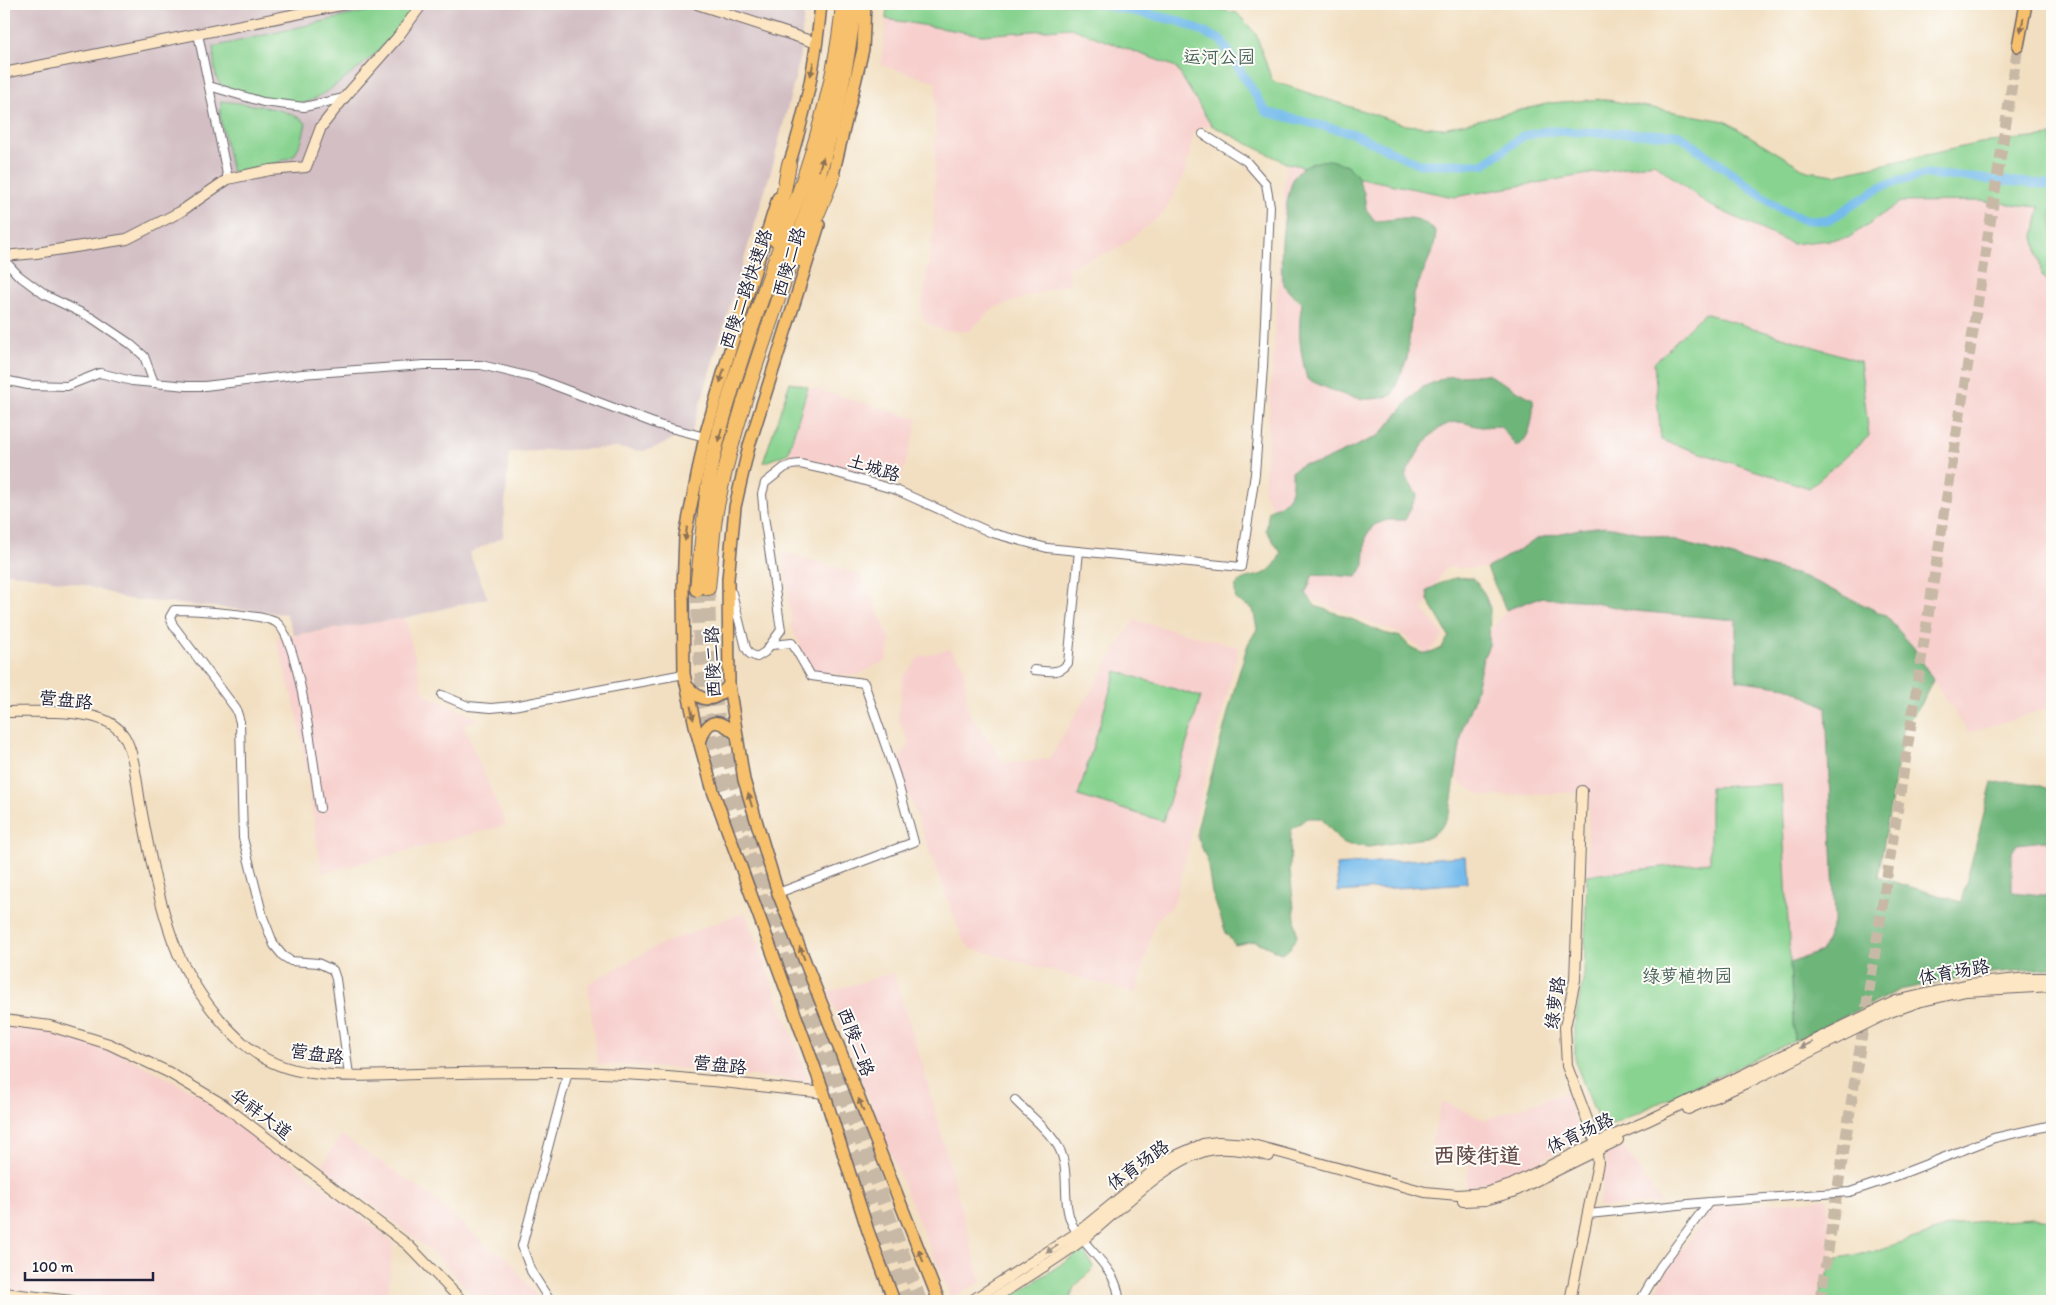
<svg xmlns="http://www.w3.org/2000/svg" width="2056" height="1305" font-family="Itim,'LXGW WenKai TC',sans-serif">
<rect width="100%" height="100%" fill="#fdfcf7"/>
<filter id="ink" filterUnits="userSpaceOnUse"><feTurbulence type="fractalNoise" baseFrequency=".02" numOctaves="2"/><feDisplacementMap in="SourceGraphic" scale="10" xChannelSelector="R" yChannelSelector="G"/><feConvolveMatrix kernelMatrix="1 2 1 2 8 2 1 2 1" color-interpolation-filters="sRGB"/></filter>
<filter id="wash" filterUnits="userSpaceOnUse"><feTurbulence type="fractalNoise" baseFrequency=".0096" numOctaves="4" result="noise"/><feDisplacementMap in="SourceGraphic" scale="20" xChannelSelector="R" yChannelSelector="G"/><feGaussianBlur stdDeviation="1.12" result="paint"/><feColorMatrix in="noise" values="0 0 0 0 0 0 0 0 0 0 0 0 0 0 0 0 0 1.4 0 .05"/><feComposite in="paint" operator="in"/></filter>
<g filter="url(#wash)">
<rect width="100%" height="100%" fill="#f2dfc1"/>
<g fill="#f7d0cd">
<path d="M886 19 982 35 1070 28 1176 67 1211 125 1194 131 1185 174 1163 214 1116 250 1068 267 1070 283 994 308 969 331H944L926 323 921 312 934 227 936 82 881 65Z"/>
<path d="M1654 162 1707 204 1849 238 1900 202 1981 201 2041 207 2034 237 2042 275 2052 286V707L1969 733 1933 680 1826 707 1835 918 1822 951 1790 963 1781 784 1711 862 1587 875 1589 792 1484 796 1460 784 1435 708 1506 610 1487 568H1445L1423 610 1444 635 1428 654 1401 634 1303 596V562L1264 492 1286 163 1454 197Z"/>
<path d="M808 387 918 419 900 483 788 453Z"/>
<path d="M783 552 861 575 891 641 886 660 858 675 813 673 792 628Z"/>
<path d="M405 618 424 694 479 719 463 725 506 825 322 873 299 722 276 638Z"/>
<path d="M1134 620 1239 647 1174 904 1155 921 1136 993 969 948 961 935 896 761 910 745 898 717 903 677 919 657 949 649 963 664 968 710 1004 763 1049 759Z"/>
<path d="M2044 841 2052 843V896L2012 892V852L2017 843Z"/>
<path d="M745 912 810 1082 688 1069 597 1064 588 984 657 946Z"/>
<path d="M893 973 924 1070 981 1282 951 1298 888 1148 828 992Z"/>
<path d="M4 1025 50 1029 108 1047 220 1106 393 1242 387 1301H102L4 1289Z"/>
<path d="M1566 1092 1581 1140 1515 1173 1486 1183 1465 1186 1472 1157 1431 1145 1442 1101 1485 1120Z"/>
<path d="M341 1135 428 1194 489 1248 507 1257 540 1301H478L437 1256 322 1165Z"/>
<path d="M1623 1147 1662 1203 1598 1207 1607 1160 1605 1155Z"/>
<path d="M1827 1199 1833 1259 1817 1301H1650L1670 1266 1712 1208Z"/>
</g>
<path fill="#d2bec3" d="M4 4H805L799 63 773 164 689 441 675 438 660 446 643 451 617 448 509 452 503 537 469 553 488 598 405 618 294 635 286 614 127 599 84 585 4 572Z"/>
<g fill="#88d390" stroke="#557a66">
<path d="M887 4H1193L1237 13 1256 34 1272 81 1406 125 1443 128 1551 103 1602 99 1725 121 1807 171 1835 175 1980 143 2052 136V286L2042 275 2034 236 2040 207 1981 201 1900 202 1848 238 1792 244 1707 204 1654 163 1454 197 1286 163 1211 125 1176 67 1071 28 982 35 886 19Z"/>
<path d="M394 5 405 7 410 11C405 35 329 95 305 103 295 106 255 97 245 94 237 91 222 89 218 81 214 74 214 55 213 47Z"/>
<path d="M221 101C245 104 289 107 306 123L302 140 294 156 269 166 232 172 220 117Z"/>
<path d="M1704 313 1860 361 1869 436 1809 488 1661 440 1654 363Z"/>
<path d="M790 382 808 387 788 453 763 463Z"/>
<path d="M1116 671 1201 697 1163 821 1078 796Z"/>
<path d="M1781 784 1794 1041 1602 1129 1575 1062V1021L1584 975 1587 875 1710 862V787Z"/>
<path d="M2032 1218 2052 1220V1301H1817L1833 1259 1872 1252 1960 1223Z"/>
<path d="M1083 1250 1094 1268 1074 1287 1069 1301H1005Z"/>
</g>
<g fill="#6eb57a" stroke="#486c5a">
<path d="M1330 160 1347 165 1356 174 1364 193 1366 209 1375 221C1403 220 1413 210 1436 232L1434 247 1414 294 1407 359 1392 395C1360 406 1335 392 1307 379 1300 353 1297 330 1302 303 1295 297 1287 292 1284 284 1277 268 1285 188 1296 174 1304 163 1318 161 1330 160Z"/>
<path d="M1487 374 1533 399C1534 415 1531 438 1517 447L1501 427C1494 425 1488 427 1481 427 1473 426 1466 422 1458 422 1431 423 1416 456 1405 476L1417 495 1405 520H1387L1374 525 1366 536 1364 565 1357 577 1313 574 1306 593 1315 606 1342 615 1384 633 1401 637 1409 646 1422 653H1431L1442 648 1449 636 1428 600 1427 591C1445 580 1452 576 1473 578L1484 593 1490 608 1489 645 1483 659 1473 701 1463 726 1450 812 1441 828 1430 837 1369 847 1343 844 1321 818H1307L1291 830 1290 871 1297 937 1290 948 1283 954 1255 941 1235 945 1226 933 1212 893 1207 860 1197 836V829L1237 679 1248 644 1257 629 1253 609 1236 600C1231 576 1247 579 1263 574 1271 571 1278 561 1281 553L1266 530 1269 510C1290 503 1293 493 1292 471L1303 464 1319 463 1380 435 1410 399 1423 387 1446 377Z"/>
<path d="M1605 526 1658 536 1805 577 1885 615 1914 648 1933 680 1921 705 1904 727 1878 877 1961 902 1992 783C2012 781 2034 781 2052 791V843L2044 841 2017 844 2012 852V892L2052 896V968L1978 974 1900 990 1794 1041 1790 963 1822 951 1835 918 1826 707 1787 687 1736 680V620L1635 611 1579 600 1538 598 1506 610 1487 568 1539 538 1579 529Z"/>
</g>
<path fill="#75bbec" stroke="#4c6e94" d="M1465 856 1467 883 1338 892 1336 865Z"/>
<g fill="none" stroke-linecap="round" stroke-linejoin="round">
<path stroke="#75bbec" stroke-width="9" d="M1100 4 1179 21 1221 40 1266 112 1352 133 1419 164H1484L1523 136 1548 131 1679 135 1780 209 1804 220H1829L1882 186 1926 174 2052 185"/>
</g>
</g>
<g filter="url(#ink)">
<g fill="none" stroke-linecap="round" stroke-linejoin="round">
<path stroke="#c8b9a6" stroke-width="11" stroke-dasharray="11 5.5" stroke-linecap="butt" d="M1820 1301 2018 46"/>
<g stroke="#c8b9a6" stroke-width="14" stroke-dasharray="14 7" stroke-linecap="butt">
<path d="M708 588 710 664 720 731 771 896 920 1301"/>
<path d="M697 589 703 705 712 742 768 917 906 1301"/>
</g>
<defs>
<g id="street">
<path d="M198 34 228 179"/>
<path d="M209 86 263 102 304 107 344 98"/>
<path d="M4 260 18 275 45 295 92 318 129 343 144 356 154 383"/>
<path d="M4 380 28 385 67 386 100 373 132 381 187 386H205L302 374 424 365H481L535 378 659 425 705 437"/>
<path d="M732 593 746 648 750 654 757 657 765 652 781 630 764 516 762 494 765 483 784 468 791 465 800 464 823 469 896 490 992 533 1047 548 1241 567 1255 474 1263 367 1270 206 1266 184 1246 161 1203 134"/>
<path d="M772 645 792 643 811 676 864 683 896 776 914 842 778 893"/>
<path d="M1034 670C1047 671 1060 675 1068 663L1079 551"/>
<path d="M442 695 468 706 491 708 513 706 684 674"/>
<path d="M320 808C315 776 300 640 277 623 265 614 191 610 174 610L170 617 173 625 236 709 240 722 243 838 263 917 274 945 283 956 291 961 318 963 333 970 336 979 349 1075"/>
<path d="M1015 1100C1029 1115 1049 1130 1059 1148 1071 1172 1061 1200 1072 1224 1085 1250 1119 1269 1119 1301"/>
<path d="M1588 1214 1709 1202 1850 1192 1891 1178 1994 1138 2052 1125"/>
<path d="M550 1301 531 1271 522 1246 568 1072"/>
<path d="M1640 1301 1660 1267 1709 1202"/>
</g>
<g id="secondary">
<path d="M697 4 817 43"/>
<path d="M4 73 346 4"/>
<path d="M4 256 36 253 127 239 180 212 228 179 270 170 306 167 321 127 344 98 397 38 422 4"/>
<path d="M4 712C33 712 89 708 113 725 116 727 122 733 124 736 134 752 137 784 140 803 149 850 157 896 173 941 186 977 213 1016 241 1041 261 1060 285 1070 312 1073 347 1078 383 1075 418 1074 467 1072 517 1072 566 1072 653 1073 738 1084 824 1093"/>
<path d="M4 1020 50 1026 109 1044 168 1072 222 1104 408 1245 462 1301"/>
<path d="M1688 1109 1753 1080 1890 1012 1918 1002 1966 991 2052 986"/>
<path d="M1463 1201 1485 1200 1513 1192 1618 1140"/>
<path d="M4 1293 71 1301"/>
<path d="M971 1301 1077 1233 1168 1159 1203 1144 1218 1142 1249 1144 1425 1192 1458 1195 1485 1193 1511 1185 1596 1143 1647 1121 1896 1001 1969 984 2029 978H2052"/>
<path d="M989 1301C1020 1282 1056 1260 1085 1238 1120 1210 1162 1164 1205 1151 1224 1146 1251 1151 1269 1156"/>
<path d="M1570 1301 1598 1163 1596 1143 1567 1066 1565 1027 1575 980 1582 791"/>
</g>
<g id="primary">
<path d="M2018 46 2026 4"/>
<path d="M787 171C805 117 816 60 821 4"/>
<path d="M831 183 863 49 865 4"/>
<path d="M778 198 732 343 705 436 685 536 683 590 684 674 696 730 713 791 824 1093 868 1231 894 1301"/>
<path d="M819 225 749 446 735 507 728 579 729 685 744 780 778 893 939 1301"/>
<path d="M687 686C703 704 714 703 729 685"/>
<path d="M700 743C707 718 717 717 736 734"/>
</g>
<g id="highway">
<path d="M775 239 789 164"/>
<path d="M799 259 833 176"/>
<path d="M708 588C711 561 712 532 717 506 752 336 838 177 854 4"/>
<path d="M697 589C701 553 704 516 709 480 713 453 721 425 729 399 766 267 831 142 843 4"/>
</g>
</defs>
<use href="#street" stroke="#6b646a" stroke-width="10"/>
<use href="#secondary" stroke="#6b646a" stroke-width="12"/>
<use href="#primary" stroke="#6b646a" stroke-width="14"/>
<use href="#highway" stroke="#6b646a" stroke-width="16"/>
<use href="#street" stroke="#fff" stroke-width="8"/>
<use href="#secondary" stroke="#fce6c4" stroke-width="10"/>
<use href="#primary" stroke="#f7c06c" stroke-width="11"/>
<use href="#highway" stroke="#f7c06c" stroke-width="14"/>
</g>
<defs><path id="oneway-solid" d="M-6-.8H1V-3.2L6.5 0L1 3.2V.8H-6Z" transform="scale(1.25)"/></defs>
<g fill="#8c7154">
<use href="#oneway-solid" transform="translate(2022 25) rotate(101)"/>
<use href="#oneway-solid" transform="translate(812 69) rotate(102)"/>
<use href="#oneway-solid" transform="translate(821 164) rotate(-72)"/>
<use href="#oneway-solid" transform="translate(722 376) rotate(106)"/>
<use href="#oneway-solid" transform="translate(720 435) rotate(104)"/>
<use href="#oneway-solid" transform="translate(686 534) rotate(98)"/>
<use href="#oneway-solid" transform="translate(692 713) rotate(78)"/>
<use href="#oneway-solid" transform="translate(750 800) rotate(-107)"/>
<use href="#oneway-solid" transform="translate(802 953) rotate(-111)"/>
<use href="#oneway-solid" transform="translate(861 1105) rotate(-111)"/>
<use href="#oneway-solid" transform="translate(921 1256) rotate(-111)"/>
</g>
<g fill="#9a8e86">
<use href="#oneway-solid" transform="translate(1806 1045) rotate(155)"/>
<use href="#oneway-solid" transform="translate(1052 1249) rotate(147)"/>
</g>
</g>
<g text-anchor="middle" stroke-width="4" stroke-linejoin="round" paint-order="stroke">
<g font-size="18" fill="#466059" stroke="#fdfcf7">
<text x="1219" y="63">运河公园</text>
<text x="1687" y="982">绿萝植物园</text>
</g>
<g font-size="18" fill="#22223b" stroke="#fdfcf7">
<text transform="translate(789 262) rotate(-73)" y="6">西陵二路</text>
<text transform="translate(746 289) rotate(-71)" y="6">西陵二路快速路</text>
<text transform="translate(874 468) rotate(17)" y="6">土城路</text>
<text transform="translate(713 662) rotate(-92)" y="6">西陵二路</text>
<text transform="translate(66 700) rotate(6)" y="6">营盘路</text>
<text transform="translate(1954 972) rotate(-10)" y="6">体育场路</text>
<text transform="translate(1555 1003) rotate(-82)" y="6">绿萝路</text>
<text transform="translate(856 1042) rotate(69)" y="6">西陵二路</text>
<text transform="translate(317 1054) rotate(8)" y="6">营盘路</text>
<text transform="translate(720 1065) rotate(6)" y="6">营盘路</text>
<text transform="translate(261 1114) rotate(37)" y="6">华祥大道</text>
<text transform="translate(1580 1133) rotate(-25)" y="6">体育场路</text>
<text transform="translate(1138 1165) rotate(-36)" y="6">体育场路</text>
</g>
<g font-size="22" font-weight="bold" fill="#634a4b" stroke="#fdfcf7">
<text x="1477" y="1163">西陵街道</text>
</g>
</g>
<rect width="2056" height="1305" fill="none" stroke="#fdfcf7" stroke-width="20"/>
<path d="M25 1272v8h128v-8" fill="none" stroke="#22223b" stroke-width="2.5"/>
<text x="32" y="1272" font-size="15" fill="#22223b" stroke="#fdfcf7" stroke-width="4" paint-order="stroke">100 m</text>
</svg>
